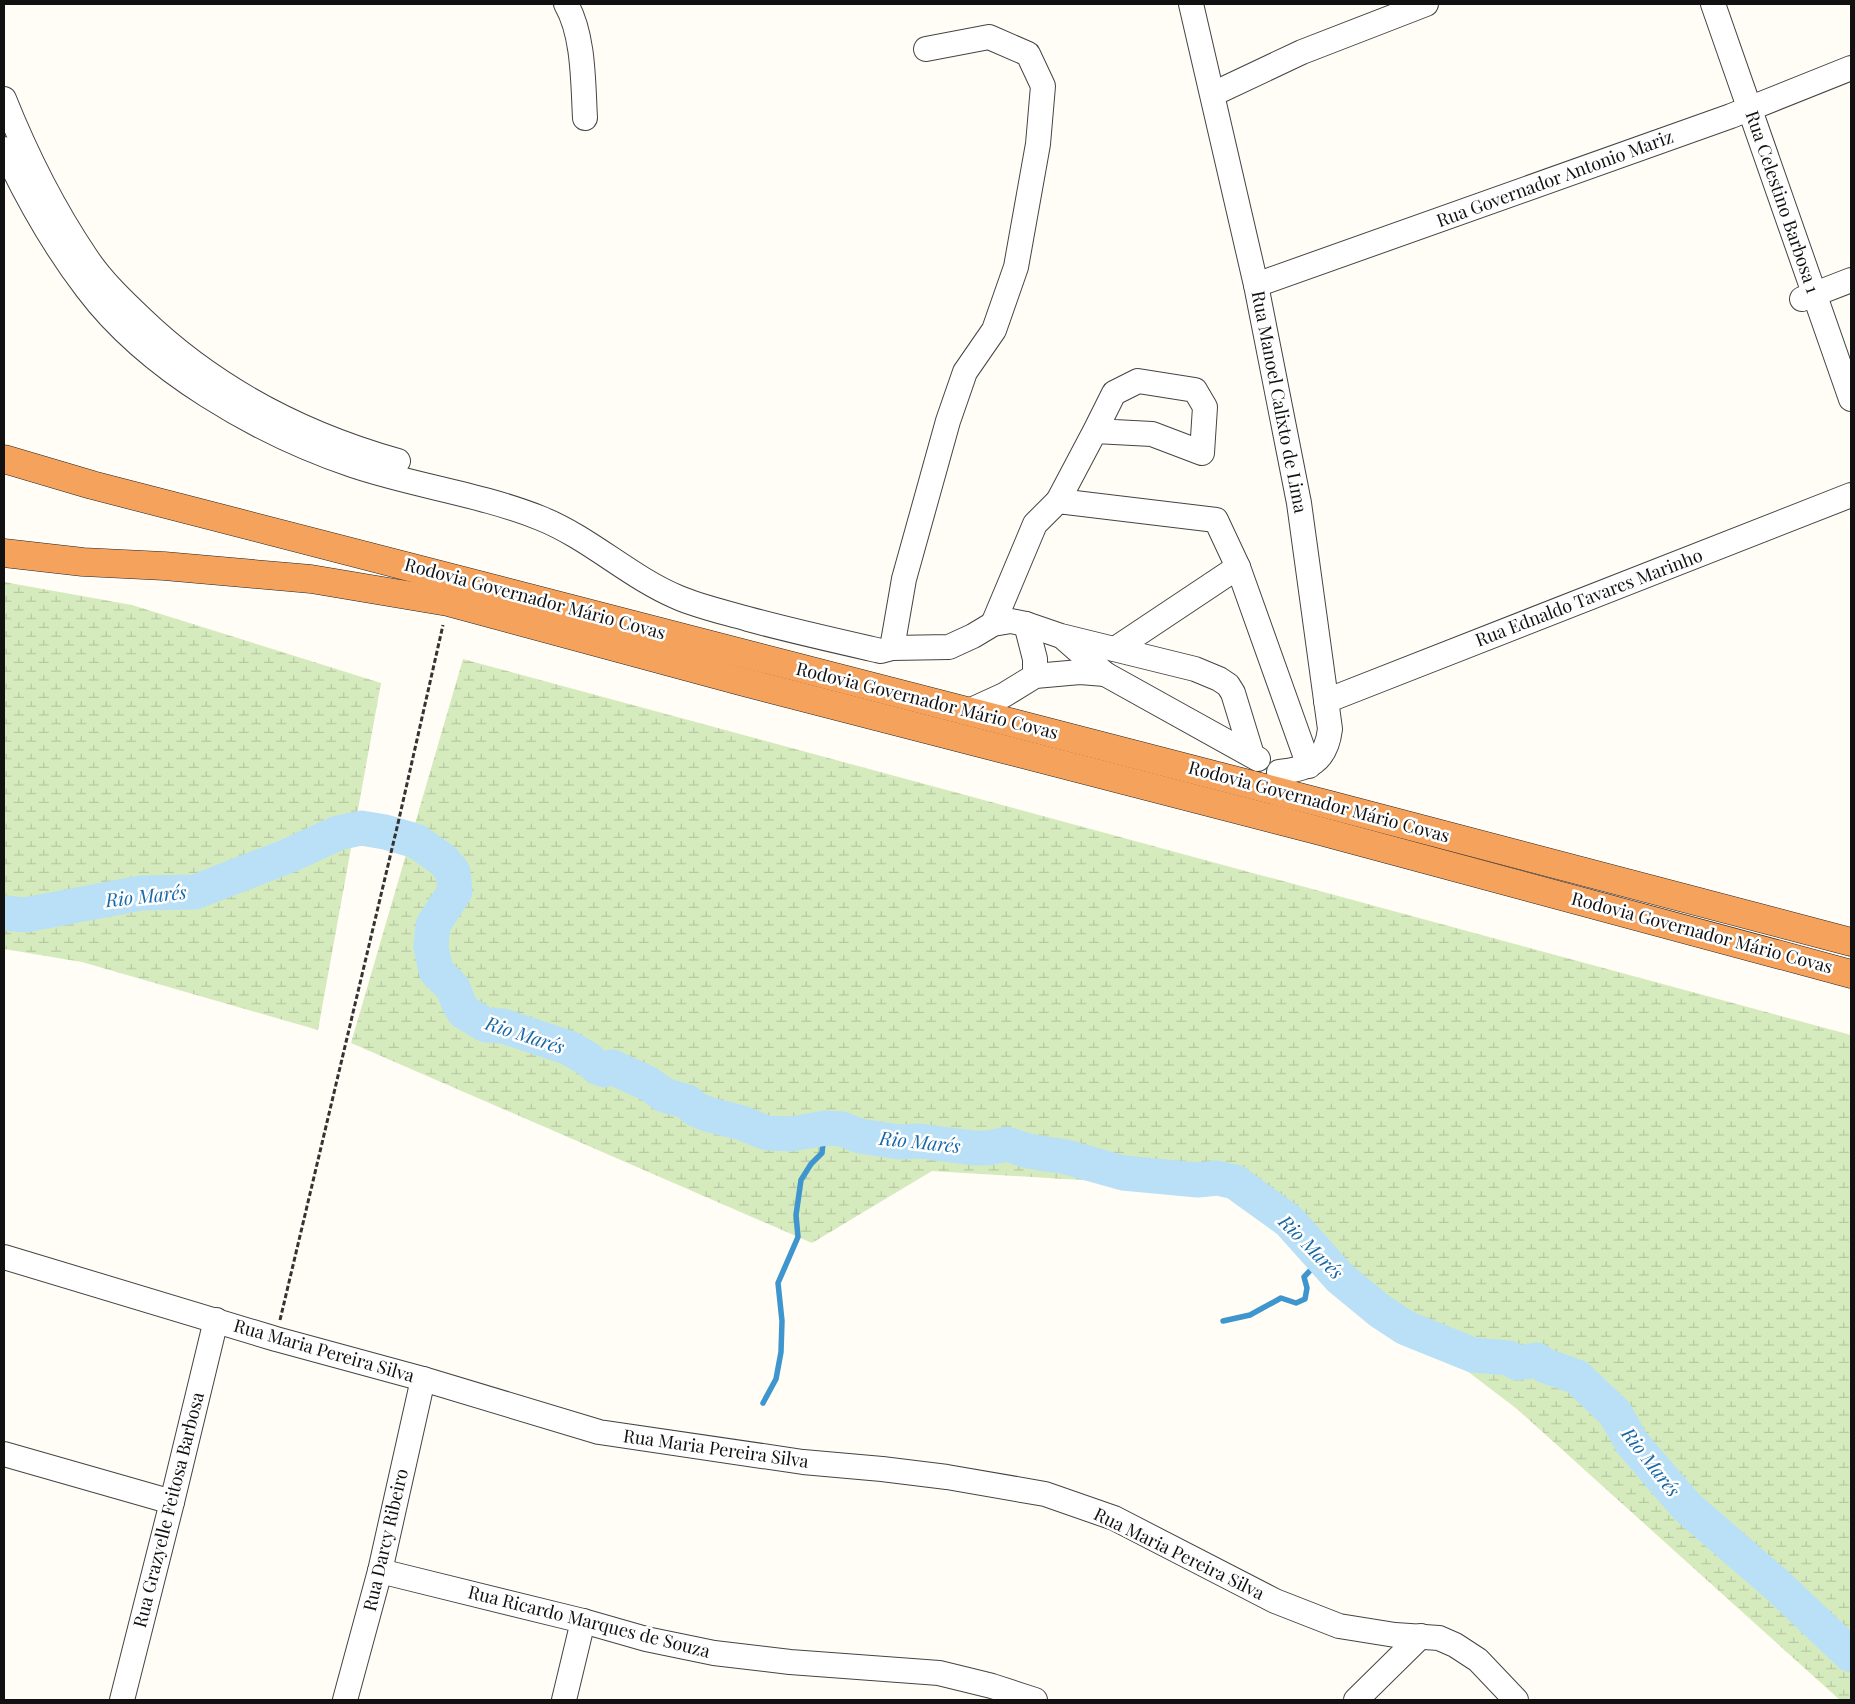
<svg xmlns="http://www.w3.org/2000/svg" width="1855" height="1704" font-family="'Playfair Display',serif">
<defs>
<pattern id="wetland-marsh" width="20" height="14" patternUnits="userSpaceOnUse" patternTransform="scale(1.25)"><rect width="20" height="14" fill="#d5ebbd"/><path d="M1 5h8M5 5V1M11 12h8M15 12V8" fill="none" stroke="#b6c8a1"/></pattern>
</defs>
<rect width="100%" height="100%" fill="#fffdf5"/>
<g fill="url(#wetland-marsh)">
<path d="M4 582 132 605 381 683 318 1030 82 962 4 949Z"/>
<path d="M463 659 1851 1035V1700H1840L1517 1409 1228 1189 932 1171 812 1243 351 1043Z"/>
</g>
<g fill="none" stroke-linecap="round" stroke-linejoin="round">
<g stroke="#3f96cf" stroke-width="5.5">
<path d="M1223 1321 1250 1315 1281 1298 1296 1303 1305 1299 1307 1288 1304 1277 1322 1258"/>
<path d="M763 1403 776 1379 781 1352 782 1321 778 1283 798 1237 796 1215 801 1180 811 1164 822 1153 823 1143 817 1130"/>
</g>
<path stroke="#b9e0f7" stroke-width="35" d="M4 913 25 915 141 893 195 892 288 856 338 833 361 828 385 832 416 841 443 860 453 872 455 891 433 925 431 947 436 971 453 988 459 1004 464 1012 486 1025 503 1026 569 1048 588 1059 597 1067 604 1070 612 1067 649 1084 664 1095 688 1102 695 1109 707 1114 742 1123 767 1133 791 1134 826 1128 842 1129 860 1136 899 1142 919 1141 974 1148H988L1007 1144 1028 1151 1066 1157 1123 1173 1198 1180 1217 1178 1235 1182 1289 1221 1340 1278 1380 1311 1406 1328 1473 1355 1509 1358 1517 1363 1537 1360 1546 1366 1577 1377 1615 1413 1632 1443 1687 1507 1777 1585 1851 1655"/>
<defs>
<g id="minor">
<path d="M566 4C584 35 583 83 585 118"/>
<path d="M1191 4 1256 285 1299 503 1330 729C1326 762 1309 769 1279 772"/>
<path d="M1713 4 1851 399"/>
<path d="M1213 94 1302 52 1426 4"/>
<path d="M4 99C26 154 53 208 86 257 101 280 122 300 142 319 214 388 302 434 398 461"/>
<path d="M4 149C27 198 54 246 87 289 148 370 258 433 352 465 414 486 480 494 540 518 590 538 628 576 677 597 700 607 724 612 748 619 792 631 837 641 881 651L892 648 949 647 973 636 993 624 1011 621 1026 624 1061 636 1195 669 1219 679 1228 685 1233 693 1252 755"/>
<path d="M1256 285 1731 116 1851 68"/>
<path d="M1802 299 1851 280"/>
<path d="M1058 501 1095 431 1152 434 1202 453 1205 407 1195 390 1138 381 1114 393 1095 431"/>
<path d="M993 624 1035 524 1058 501 1216 520 1238 567 1309 766"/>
<path d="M1026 624 1035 659V676"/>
<path d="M1065 639 1105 674 1258 759"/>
<path d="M892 648 904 579 948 421 965 372 994 330 1016 267 1038 144 1043 86 1028 54 989 37 926 49"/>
<path d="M1115 649 1238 567"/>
<path d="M1326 701 1851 495"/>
<path d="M969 711 1004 695 1035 676 1080 672 1105 674"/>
<path d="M4 1257 276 1339 423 1379 599 1432 803 1462 882 1469 947 1477 1045 1494 1114 1518 1275 1601 1339 1626 1395 1635 1439 1638 1455 1645 1478 1660 1516 1700"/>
<path d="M4 1454 172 1502"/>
<path d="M380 1571 583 1621 646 1639 714 1653 790 1662 939 1673 992 1686 1035 1700"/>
<path d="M122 1700 172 1502 216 1320"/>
<path d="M345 1700 380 1571 423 1379"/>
<path d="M564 1700 583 1621"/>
<path d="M1356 1700 1421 1636"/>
</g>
<g id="highway">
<path d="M4 459 92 485 1334 806 1851 942"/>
<path d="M4 553 83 562 164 566 311 579 448 602 740 681 1320 831 1851 974"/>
</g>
</defs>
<use href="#minor" stroke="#444" stroke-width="26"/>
<use href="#highway" stroke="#222" stroke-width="29"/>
<path stroke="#333" stroke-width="3" stroke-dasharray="5 2.5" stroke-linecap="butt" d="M280 1320 399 819 443 625"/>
<use href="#minor" stroke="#fff" stroke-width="24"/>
<use href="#highway" stroke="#f5a25d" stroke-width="28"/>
</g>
<g text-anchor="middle" stroke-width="5" stroke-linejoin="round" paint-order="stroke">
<g font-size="18" fill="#111" stroke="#fff">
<text transform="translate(1555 179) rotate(-20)" y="6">Rua Governador Antonio Mariz</text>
<text transform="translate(1782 202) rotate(71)" y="6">Rua Celestino Barbosa 1</text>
<text transform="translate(1279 402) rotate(79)" y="6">Rua Manoel Calixto de Lima</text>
<text transform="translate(1589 598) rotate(-21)" y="6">Rua Ednaldo Tavares Marinho</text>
<text transform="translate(535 599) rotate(15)" y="6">Rodovia Governador Mário Covas</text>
<text transform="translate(927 701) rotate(14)" y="6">Rodovia Governador Mário Covas</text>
<text transform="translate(1319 802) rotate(15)" y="6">Rodovia Governador Mário Covas</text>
<text transform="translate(1702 933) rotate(15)" y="6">Rodovia Governador Mário Covas</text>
<text transform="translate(324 1351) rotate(16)" y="6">Rua Maria Pereira Silva</text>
<text transform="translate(716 1449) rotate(8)" y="6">Rua Maria Pereira Silva</text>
<text transform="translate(169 1510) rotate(-76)" y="6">Rua Grazyelle Feitosa Barbosa</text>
<text transform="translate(386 1540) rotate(-77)" y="6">Rua Darcy Ribeiro</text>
<text transform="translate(1179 1554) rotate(26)" y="6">Rua Maria Pereira Silva</text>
<text transform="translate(589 1622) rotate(14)" y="6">Rua Ricardo Marques de Souza</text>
</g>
<g font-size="19" font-style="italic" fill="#1768a6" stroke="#fff">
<text transform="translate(146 896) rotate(-6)" y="7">Rio Marés</text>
<text transform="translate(525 1035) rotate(18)" y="7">Rio Marés</text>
<text transform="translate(920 1142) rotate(6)" y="7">Rio Marés</text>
<text transform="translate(1311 1247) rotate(45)" y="7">Rio Marés</text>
<text transform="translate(1651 1462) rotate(52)" y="7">Rio Marés</text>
</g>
</g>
<rect width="1855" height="1704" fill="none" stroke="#111111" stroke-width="10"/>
</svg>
